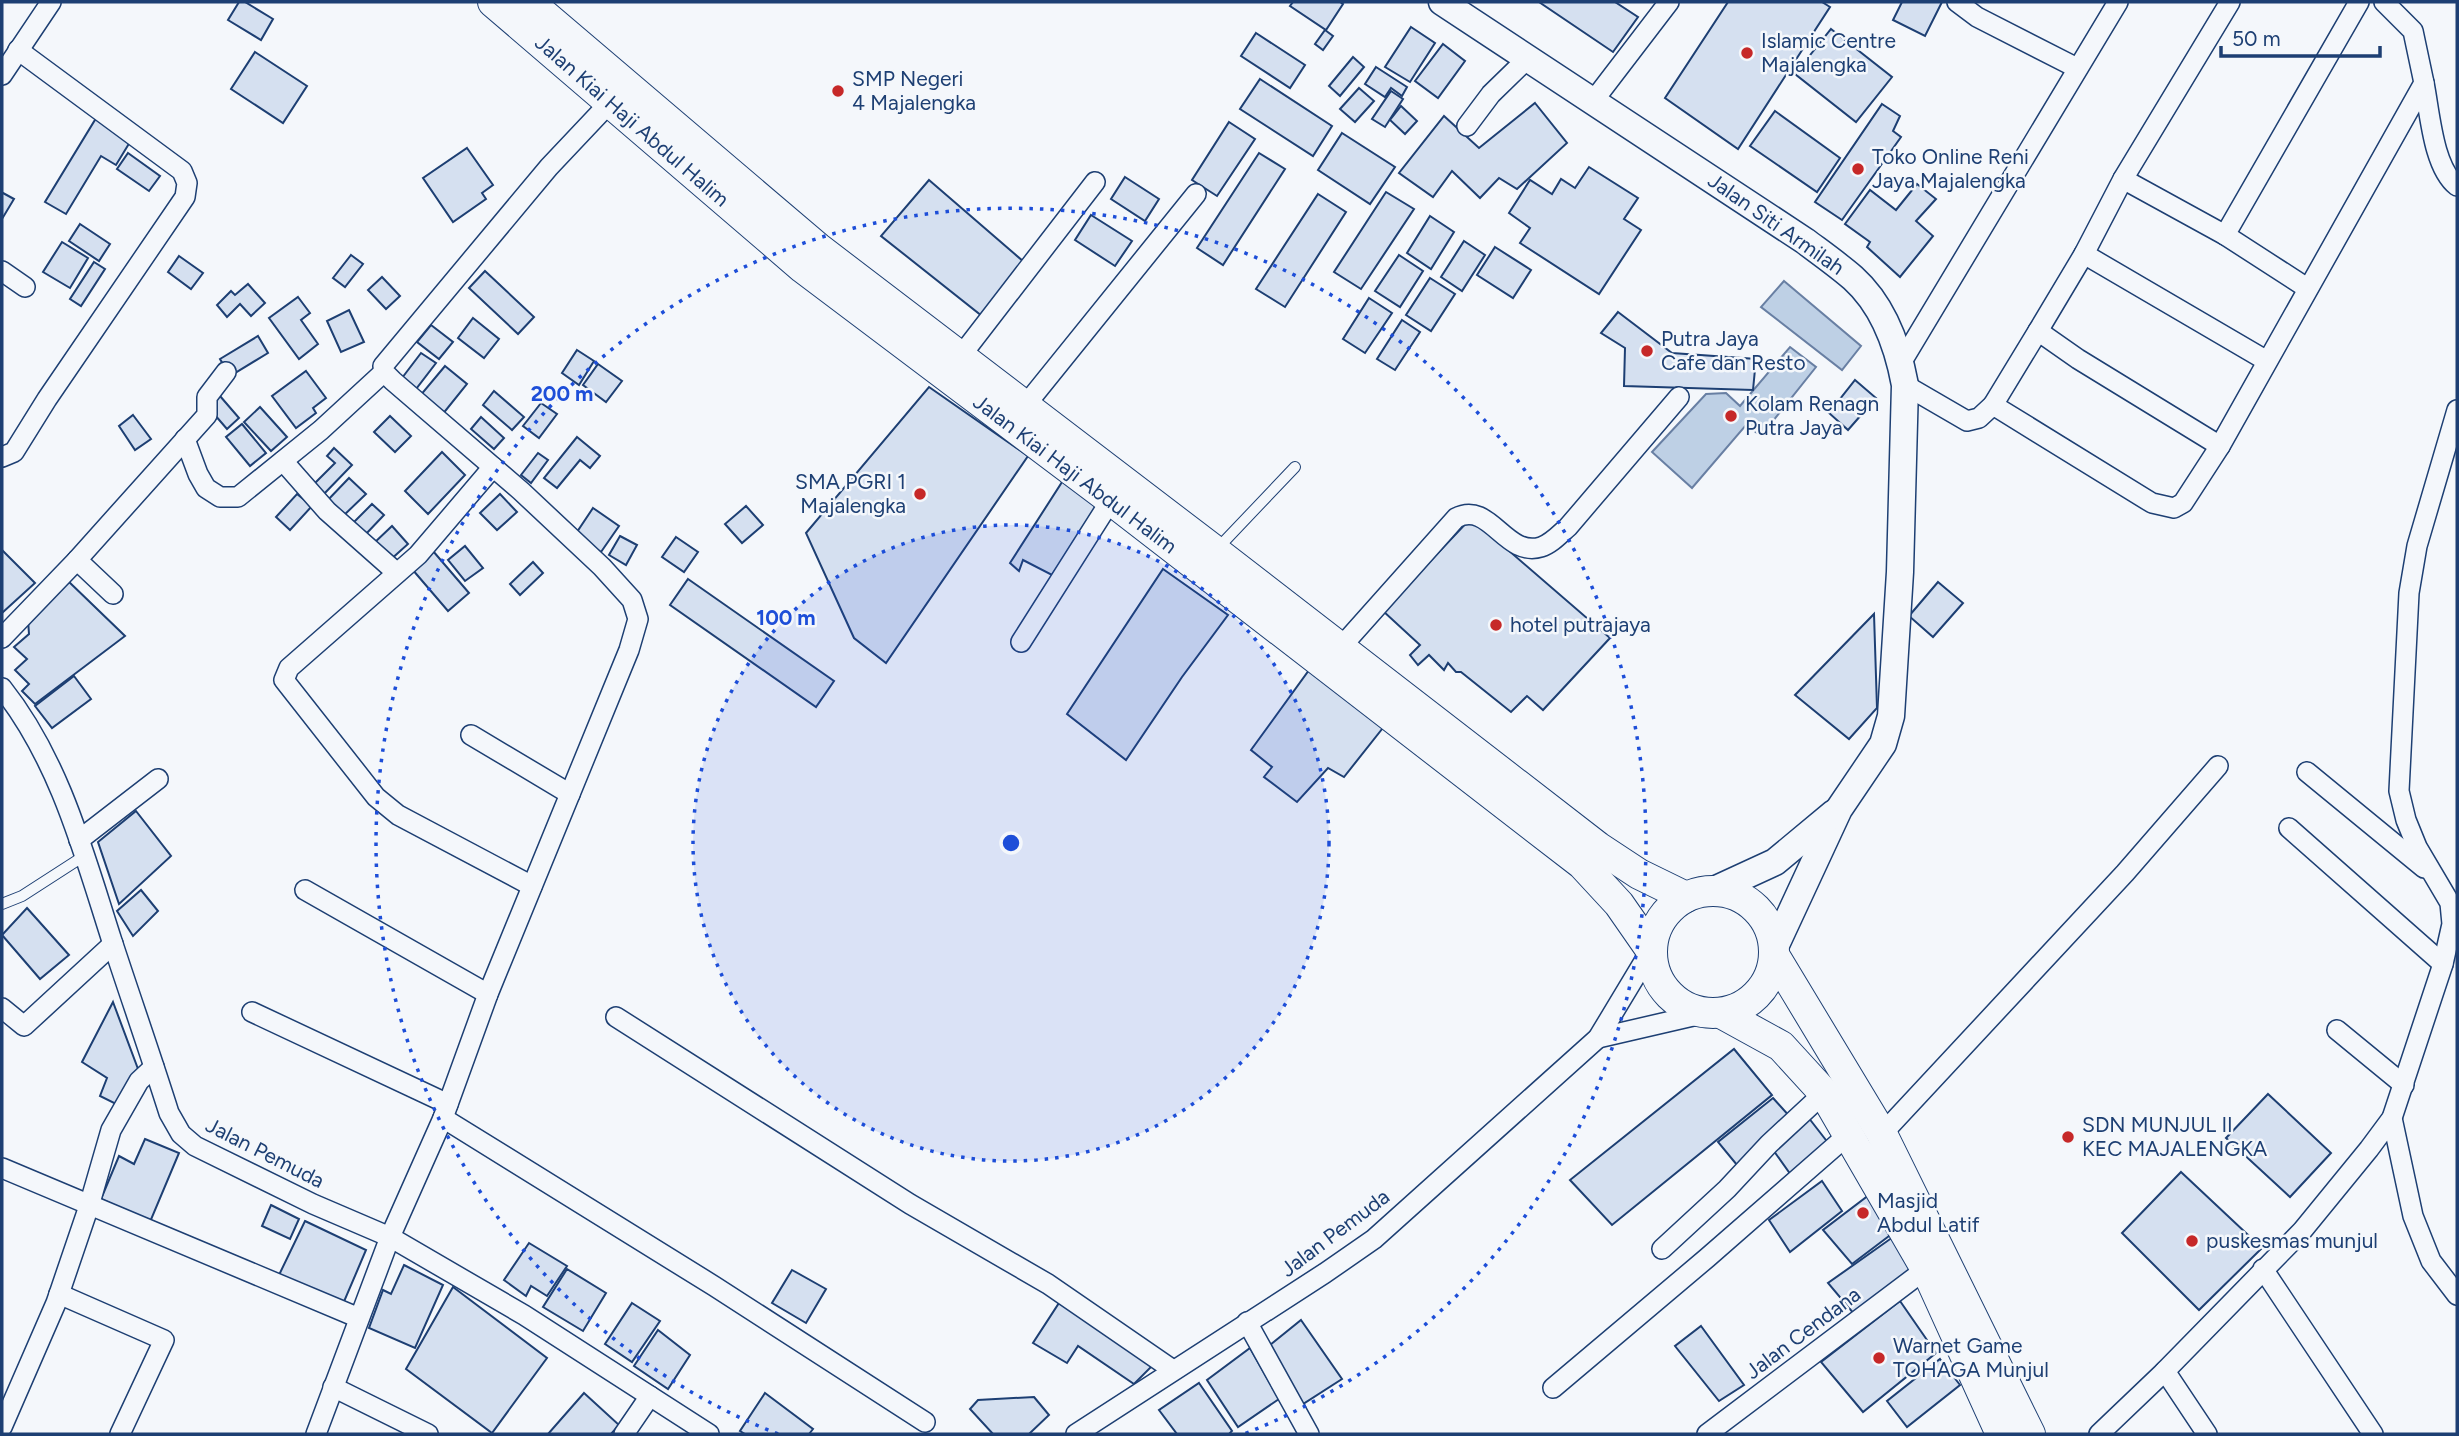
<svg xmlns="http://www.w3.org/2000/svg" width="2459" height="1436" font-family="Figtree,sans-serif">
<rect width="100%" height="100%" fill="#f4f7fb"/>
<g fill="#bed0e5" stroke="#687fa3" stroke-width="2">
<path d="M1784 281 1861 346 1842 370 1761 307Z"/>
<path d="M1790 347 1816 367 1761 436 1746 425 1692 488 1652 452 1706 394 1726 393 1740 406Z"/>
</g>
<g fill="#d5e0f0" stroke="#1d3f73" stroke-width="2">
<path d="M239 2H245L273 19 261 40 228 20Z"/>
<path d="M1293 2H1340L1343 4 1326 30 1290 6Z"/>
<path d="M1539 2H1615L1638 17 1613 52Z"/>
<path d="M1728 2H1822L1830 7 1738 149 1665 98Z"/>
<path d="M1902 2H1942L1925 36 1893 20Z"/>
<path d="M1411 27 1435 43 1410 82 1385 67Z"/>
<path d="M1831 29 1892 77 1856 122 1795 74Z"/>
<path d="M1325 30 1333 36 1323 50 1315 44Z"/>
<path d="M1256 33 1305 65 1290 88 1241 56Z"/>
<path d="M1443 44 1465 61 1438 98 1415 81Z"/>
<path d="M255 52 307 86 283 123 231 89Z"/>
<path d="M1353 57 1364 67 1340 96 1329 86Z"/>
<path d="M1376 67 1407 87 1402 96 1391 88 1385 97 1365 84Z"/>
<path d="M1260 79 1332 126 1313 156 1240 109Z"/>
<path d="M1359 88 1374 101 1355 122 1340 109Z"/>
<path d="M1391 91 1403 99 1385 127 1372 119Z"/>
<path d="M1535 103 1567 143 1517 189 1499 178 1480 198 1452 171 1433 197 1399 173 1444 116 1479 148Z"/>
<path d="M1882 104 1900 116 1893 131 1901 137 1842 220 1815 202Z"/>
<path d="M1401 106 1417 121 1405 134 1390 120Z"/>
<path d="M1775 111 1840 158 1817 192 1750 146Z"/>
<path d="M98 115 133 137 116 165 101 156 66 214 45 202Z"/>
<path d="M1229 122 1255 139 1217 196 1192 180Z"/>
<path d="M1342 133 1395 167 1370 204 1318 170Z"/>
<path d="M467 148 493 185 482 193 486 199 453 222 423 178Z"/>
<path d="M128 153 160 176 149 191 117 169Z"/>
<path d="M1259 153 1285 169 1223 265 1197 248Z"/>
<path d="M1589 167 1638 198 1624 219 1641 230 1599 294 1520 243 1530 228 1509 213 1530 180 1552 194 1561 179 1575 188Z"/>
<path d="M1125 177 1159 199 1145 221 1111 199Z"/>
<path d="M929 180 1024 262 982 316 881 236Z"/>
<path d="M1917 184 1936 199 1916 221 1933 236 1900 277 1867 247 1870 242 1845 224 1870 190 1896 210Z"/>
<path d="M1386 192 1414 209 1361 289 1334 272Z"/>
<path d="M3 193 14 199 2 219V194Z"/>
<path d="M1318 194 1346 212 1285 307 1256 289Z"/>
<path d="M1091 215 1132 241 1115 266 1075 240Z"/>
<path d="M1430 216 1454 232 1431 269 1407 253Z"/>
<path d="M80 224 110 244 99 261 69 241Z"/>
<path d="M1464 241 1485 255 1462 291 1441 277Z"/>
<path d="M62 242 88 258 70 288 43 272Z"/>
<path d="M1495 247 1531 270 1513 298 1477 275Z"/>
<path d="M351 255 363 264 345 287 333 278Z"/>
<path d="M1399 255 1423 271 1400 307 1375 291Z"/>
<path d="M179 256 203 273 191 289 168 272Z"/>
<path d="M94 262 105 269 81 306 70 299Z"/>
<path d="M485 271 534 317 518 334 469 288Z"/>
<path d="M382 277 400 296 386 309 368 290Z"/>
<path d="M1430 278 1455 294 1431 331 1406 315Z"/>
<path d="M248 284 265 303 251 316 240 304 227 317 217 305 231 291 235 295Z"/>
<path d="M298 297 310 313 301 320 318 344 299 359 269 318Z"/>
<path d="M1369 298 1392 313 1365 353 1343 339Z"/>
<path d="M349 310 364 342 341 352 327 321Z"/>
<path d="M1618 312 1672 353 1756 359 1753 390 1624 386 1625 348 1601 333Z"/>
<path d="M473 318 499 339 484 358 458 338Z"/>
<path d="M1402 320 1420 332 1395 370 1377 359Z"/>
<path d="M431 325 453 342 439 359 417 342Z"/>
<path d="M258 336 268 353 230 376 220 359Z"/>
<path d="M577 350 594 361 579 385 562 373Z"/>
<path d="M421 353 436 363 416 389 402 378Z"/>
<path d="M598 364 622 381 606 402 583 385Z"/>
<path d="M445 366 467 384 442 415 419 397Z"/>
<path d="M306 371 326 398 313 408 316 413 296 428 272 396Z"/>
<path d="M1855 380 1876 398 1848 430 1829 413Z"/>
<path d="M929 387 1028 456 886 663 854 638 806 533Z"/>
<path d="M494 391 524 417 512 430 483 405Z"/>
<path d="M220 396 239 418 227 429 208 407Z"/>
<path d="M541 403 557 414 539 438 523 426Z"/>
<path d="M260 407 287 437 271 451 244 422Z"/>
<path d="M133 415 151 439 135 450 119 426Z"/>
<path d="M390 416 411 436 395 452 374 432Z"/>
<path d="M481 417 504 438 494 449 471 429Z"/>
<path d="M242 424 266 453 250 466 226 437Z"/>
<path d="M577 437 600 456 590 468 580 460 557 488 544 478Z"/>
<path d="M334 448 352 465 321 497 311 487 335 463 327 456Z"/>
<path d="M442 452 465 475 428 514 405 491Z"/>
<path d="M538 453 548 460 531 483 521 475Z"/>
<path d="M349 478 366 494 341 518 325 503Z"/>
<path d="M1064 479 1100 505 1052 575 1023 560 1019 571 1010 563Z"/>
<path d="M297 494 312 506 290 530 276 517Z"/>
<path d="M500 494 517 512 497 530 480 513Z"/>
<path d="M372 504 384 515 365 535 353 523Z"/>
<path d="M746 506 763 525 742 543 725 524Z"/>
<path d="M593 508 619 526 601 552 575 535Z"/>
<path d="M1471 518 1610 638 1543 710 1527 696 1511 712 1461 672H1456L1448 663 1444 670 1429 655 1418 665 1410 655 1420 645 1383 611Z"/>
<path d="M392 526 408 544 389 561 373 544Z"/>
<path d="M620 536 637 545 626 565 609 555Z"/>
<path d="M676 537 698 552 684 572 662 557Z"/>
<path d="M465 546 483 568 465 581 448 560Z"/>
<path d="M2 550 35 583 2 613Z"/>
<path d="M433 551 469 593 448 611 412 569Z"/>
<path d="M533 562 543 573 520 595 510 584Z"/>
<path d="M1163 569 1228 615 1182 677 1126 760 1067 714Z"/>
<path d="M66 579 125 636 35 704 22 691 29 684 15 670 27 659 14 647 29 634 28 620Z"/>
<path d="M688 579 834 681 816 707 670 605Z"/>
<path d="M1938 582 1963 603 1933 637 1909 616Z"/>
<path d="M1874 614 1877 708 1849 739 1795 695Z"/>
<path d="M1312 666 1386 724 1344 777 1328 768 1297 802 1264 777 1272 767 1251 750Z"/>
<path d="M74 676 91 699 52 728 35 706Z"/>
<path d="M136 811 171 856 119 904 98 842Z"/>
<path d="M141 890 158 911 133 936 117 911Z"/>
<path d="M27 908 69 955 40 979 2 935Z"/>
<path d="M113 1002 138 1069 122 1107 100 1096 107 1078 82 1062Z"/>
<path d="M1734 1049 1772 1095 1612 1225 1570 1180Z"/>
<path d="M2268 1094 2331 1153 2290 1197 2226 1138Z"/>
<path d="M1773 1098 1791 1118 1737 1165 1718 1142Z"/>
<path d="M1808 1117 1829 1144 1791 1175 1771 1147Z"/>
<path d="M145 1139 179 1153 150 1222 101 1199 119 1156 134 1164Z"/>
<path d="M2181 1172 2262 1248 2199 1310 2122 1233Z"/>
<path d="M1822 1181 1842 1211 1790 1252 1769 1220Z"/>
<path d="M1869 1195 1893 1233 1852 1264 1823 1230Z"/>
<path d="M271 1205 299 1219 290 1239 262 1226Z"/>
<path d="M305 1221 366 1250 343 1304 279 1275Z"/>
<path d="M1893 1237 1916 1267 1854 1314 1828 1283Z"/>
<path d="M529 1243 567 1266 547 1296 531 1286 526 1296 504 1280Z"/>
<path d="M404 1265 443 1285 415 1348 369 1328 383 1290 391 1294Z"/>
<path d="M567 1269 606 1293 583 1331 543 1307Z"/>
<path d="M792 1270 826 1289 806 1323 772 1303Z"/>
<path d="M453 1287 547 1358 492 1433 406 1369Z"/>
<path d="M1900 1301 1936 1353 1863 1412 1821 1362Z"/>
<path d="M632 1303 660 1321 632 1362 605 1344Z"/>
<path d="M1059 1303 1153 1365 1134 1384 1078 1346 1067 1363 1033 1343Z"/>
<path d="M1301 1320 1342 1379 1303 1404 1270 1345Z"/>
<path d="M1701 1326 1744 1385 1719 1401 1675 1346Z"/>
<path d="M658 1330 690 1355 668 1389 634 1366Z"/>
<path d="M1250 1348 1279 1399 1238 1427 1207 1380Z"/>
<path d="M1940 1359 1960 1385 1907 1427 1887 1401Z"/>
<path d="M1199 1383 1232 1431 1229 1434H1177L1159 1410Z"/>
<path d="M584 1393 619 1425 611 1434H548Z"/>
<path d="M765 1393 813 1429 809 1434H745L740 1431Z"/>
<path d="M1034 1397 1049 1415 1029 1434H993L970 1409 978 1400Z"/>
</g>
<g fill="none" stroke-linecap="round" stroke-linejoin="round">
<defs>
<g id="lane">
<path d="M1218 548 1295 467"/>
<path d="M2 904 22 896 84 856"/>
</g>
<g id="street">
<path d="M1957 2 1977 17 2077 68"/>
<path d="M2 75 51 2"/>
<path d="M2424 83C2430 113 2433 167 2457 186"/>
<path d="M1594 100 1669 2"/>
<path d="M1467 126 1491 94 1528 58"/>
<path d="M2123 179 2225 235"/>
<path d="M2084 254 2267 361"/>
<path d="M2 271 25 287"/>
<path d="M2307 288 2225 235 2359 2"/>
<path d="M2038 331 2084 254 2123 179 2230 2"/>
<path d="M960 357 1095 182"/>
<path d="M1901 363 2118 2"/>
<path d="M1905 385 1967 421 1979 418 1993 405 2152 503 2174 508 2183 503 2220 446 2424 83 2413 31 2384 2"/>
<path d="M1993 405 2038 331 2078 359 2220 446"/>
<path d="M1024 407 1196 194"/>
<path d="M185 439 198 474 206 488 220 497H238L321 430 384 372"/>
<path d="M2 457 14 452 47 399 185 197 187 183 182 171 18 50"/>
<path d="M283 461 327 511 397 573"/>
<path d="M493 467 418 555 289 668 284 680 376 797 398 815 532 886"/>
<path d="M77 560 113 594"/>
<path d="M2 638 77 560 207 415V397L226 372"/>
<path d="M1021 642 1111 500"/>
<path d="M1341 647 1456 518C1490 500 1505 558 1541 547 1551 544 1560 534 1568 527L1679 397"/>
<path d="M2 688C60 761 84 854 112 941 131 999 151 1056 169 1113L181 1134 195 1146 313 1204 390 1237 524 1315 709 1434"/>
<path d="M471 735 570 794"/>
<path d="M2307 772 2424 868"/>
<path d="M2289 828 2443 964"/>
<path d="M79 840 158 779"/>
<path d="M305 890 488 994"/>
<path d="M2 1008 24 1026 113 944"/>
<path d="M252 1012 448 1104"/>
<path d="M616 1017 910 1204 1048 1284 1173 1370"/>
<path d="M2337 1030 2404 1085"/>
<path d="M1598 1038 1706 1013"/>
<path d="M443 1118 714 1286 925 1422"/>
<path d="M2392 1118 2413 1216 2431 1261 2457 1295"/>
<path d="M1882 1134 2125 873 2218 766"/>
<path d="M2 1168 359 1318"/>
<path d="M1662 1249 1727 1189 1769 1144 1824 1093"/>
<path d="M2263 1269 2373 1434"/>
<path d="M59 1294 164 1340 120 1434"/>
<path d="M1247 1322 1309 1434"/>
<path d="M2165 1371 2207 1434"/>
<path d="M333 1387 428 1434"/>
<path d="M1553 1388 1707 1258 1849 1134"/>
<path d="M2 1427 56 1303 89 1206 111 1130 139 1081 154 1067"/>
<path d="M316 1434 390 1237 443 1118 488 994 629 650 638 619 632 600 602 567 521 491 393 381 384 372 383 366 549 167 617 95"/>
<path d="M624 1434 650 1396"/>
<path d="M1076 1434 1325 1273 1374 1239 1598 1038 1651 950"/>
<path d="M1707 1434 1926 1269"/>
<path d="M2099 1434 2165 1371 2302 1231 2369 1149 2392 1118 2443 964 2452 924 2450 903 2417 847 2406 820 2399 791 2409 593 2417 546 2457 410"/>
</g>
<g id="secondary">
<path d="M1442 2 1805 241C1821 253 1838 265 1853 278 1883 305 1898 347 1905 385L1900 572 1891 716 1883 744 1839 809 1774 949"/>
<path d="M1712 891 1775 862 1834 813"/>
</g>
<g id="primary">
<path d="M493 2 803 268 1111 500 1582 864 1619 904 1651 950"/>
<path d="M529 2 818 248 1215 551 1598 847 1639 874 1686 897"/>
<circle cx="1713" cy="952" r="61"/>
<path d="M1774 955 1882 1134 2030 1434"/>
<path d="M1721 1013 1781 1046 1824 1093 1926 1269 2001 1434"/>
</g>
</defs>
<use href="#lane" stroke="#1d3f73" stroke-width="12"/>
<use href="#street" stroke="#1d3f73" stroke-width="22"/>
<use href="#secondary" stroke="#1d3f73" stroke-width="29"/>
<use href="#primary" stroke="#1d3f73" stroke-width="32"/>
<use href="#lane" stroke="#f4f7fb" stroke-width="10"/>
<use href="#street" stroke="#f4f7fb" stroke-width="19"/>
<use href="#secondary" stroke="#f4f7fb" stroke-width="26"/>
<use href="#primary" stroke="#f4f7fb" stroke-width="30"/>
</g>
<circle cx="1011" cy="843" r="318" fill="#1d4ed8" fill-opacity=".12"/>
<g fill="none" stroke="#1d4ed8" stroke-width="3.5" stroke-dasharray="3.5 7">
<circle cx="1011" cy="843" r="318"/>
<path d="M778 1434A635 635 0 1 1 1244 1434"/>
</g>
<g fill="#c62828" stroke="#f4f7fb" stroke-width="2.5">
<circle cx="1747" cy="53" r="7"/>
<circle cx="838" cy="91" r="7"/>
<circle cx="1858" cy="169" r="7"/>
<circle cx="1647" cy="351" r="7"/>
<circle cx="1731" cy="416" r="7"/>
<circle cx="920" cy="494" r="7"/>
<circle cx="1496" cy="625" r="7"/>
<circle cx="2068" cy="1137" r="7"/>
<circle cx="1863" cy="1213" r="7"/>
<circle cx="2192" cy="1241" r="7"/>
<circle cx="1879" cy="1358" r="7"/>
</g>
<g text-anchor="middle" stroke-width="5" stroke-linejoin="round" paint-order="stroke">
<g font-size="21" fill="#1d3f73" stroke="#f4f7fb" text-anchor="start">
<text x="1761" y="48">Islamic Centre<tspan x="1761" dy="24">Majalengka</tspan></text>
<text x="852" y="86">SMP Negeri<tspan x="852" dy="24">4 Majalengka</tspan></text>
<text x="1872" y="164">Toko Online Reni<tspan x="1872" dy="24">Jaya Majalengka</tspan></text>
<text x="1661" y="346">Putra Jaya<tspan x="1661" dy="24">Cafe dan Resto</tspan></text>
<text x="1745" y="411">Kolam Renagn<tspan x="1745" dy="24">Putra Jaya</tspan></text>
<text x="906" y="489" text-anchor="end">SMA PGRI 1<tspan x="906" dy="24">Majalengka</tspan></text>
<text x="1510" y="632">hotel putrajaya</text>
<text x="2082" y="1132">SDN MUNJUL II<tspan x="2082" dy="24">KEC MAJALENGKA</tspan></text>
<text x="1877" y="1208">Masjid<tspan x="1877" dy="24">Abdul Latif</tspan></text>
<text x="2206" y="1248">puskesmas munjul</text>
<text x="1893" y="1353">Warnet Game<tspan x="1893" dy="24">TOHAGA Munjul</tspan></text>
</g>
<g font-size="21" fill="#1d3f73" stroke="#f4f7fb">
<text transform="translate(632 121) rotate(41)" y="7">Jalan Kiai Haji Abdul Halim</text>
<text transform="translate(1776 224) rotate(35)" y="7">Jalan Siti Armilah</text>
<text transform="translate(1075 474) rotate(37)" y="7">Jalan Kiai Haji Abdul Halim</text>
<text transform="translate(265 1153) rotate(27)" y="7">Jalan Pemuda</text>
<text transform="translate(1335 1233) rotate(-37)" y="7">Jalan Pemuda</text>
<text transform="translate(1803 1333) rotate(-37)" y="7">Jalan Cendana</text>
</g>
</g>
<circle cx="1011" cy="843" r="10" fill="#1d4ed8" stroke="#f4f7fb" stroke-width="3.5"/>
<g font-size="21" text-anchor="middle" font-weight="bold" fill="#1d4ed8" stroke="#f4f7fb" stroke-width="5" stroke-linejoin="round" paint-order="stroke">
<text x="562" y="401">200 m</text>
<text x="786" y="625">100 m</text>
</g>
<rect width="2459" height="1436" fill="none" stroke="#1d3f73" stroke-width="7"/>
<path d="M2221 46v10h159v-10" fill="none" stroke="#1d3f73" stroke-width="3.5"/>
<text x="2232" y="46" font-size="21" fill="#1d3f73" stroke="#f4f7fb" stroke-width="5" paint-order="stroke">50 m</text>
</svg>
